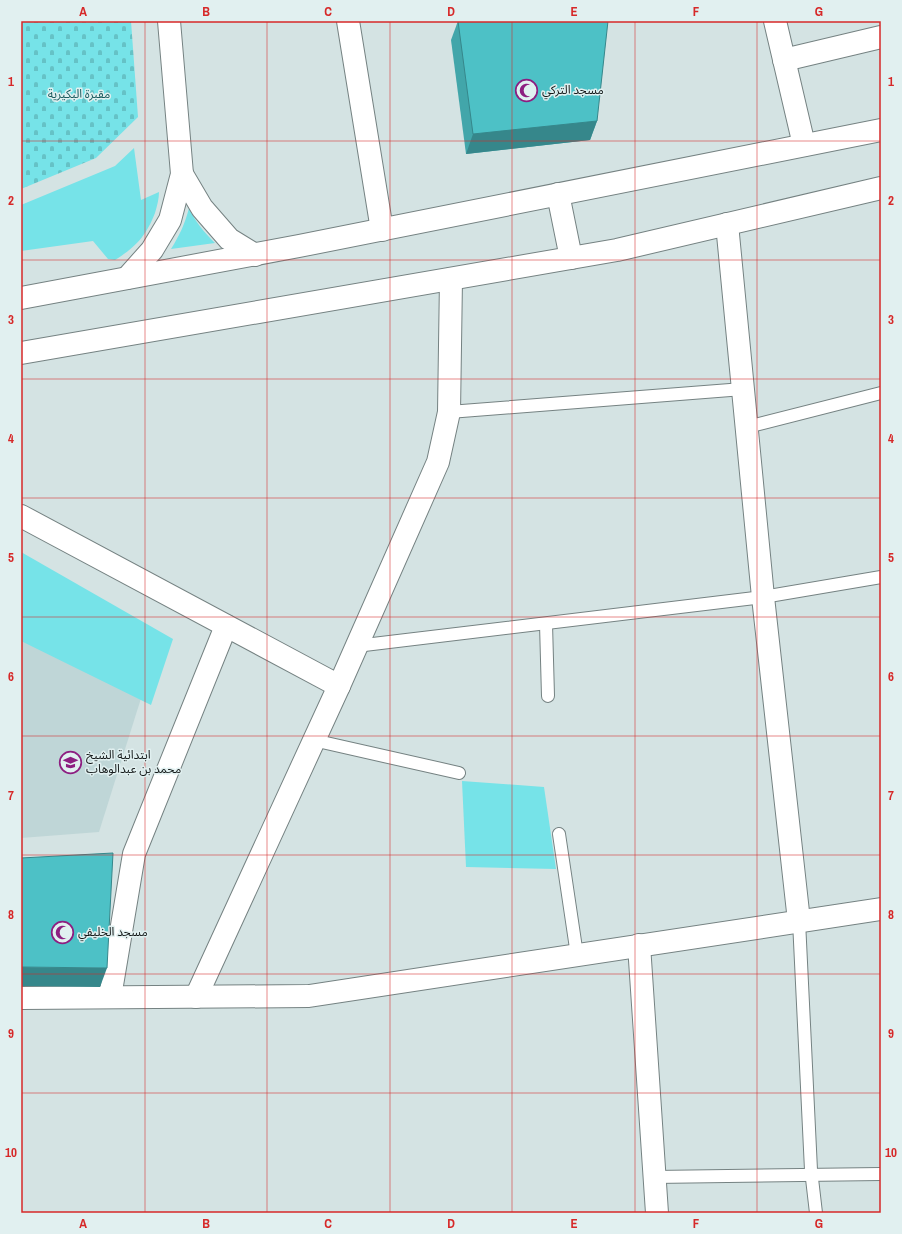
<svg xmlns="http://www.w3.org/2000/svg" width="902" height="1234" font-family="'Archivo Narrow','Noto Sans Arabic',sans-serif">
<defs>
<pattern id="cemetery-stones" width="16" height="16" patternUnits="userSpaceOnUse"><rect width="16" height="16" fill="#76e3e8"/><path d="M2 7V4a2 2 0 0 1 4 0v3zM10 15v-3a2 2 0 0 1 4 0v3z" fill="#65c2c6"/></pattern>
</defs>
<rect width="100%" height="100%" fill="#d4e3e3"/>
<path fill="#bfd6d7" d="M21 634 143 692 99 832 21 838Z"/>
<g fill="#76e3e8">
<path d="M134 148 141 200 159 192C159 199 157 206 155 213 146 236 136 247 115 260L108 259 93 241 21 251V205L115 166Z"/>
<path d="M189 208C195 222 205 233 215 243L171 249C179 236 185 224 189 208Z"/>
<path d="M21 552 173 639 151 705 21 641Z"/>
<path d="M462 781 544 787 556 869 466 867Z"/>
</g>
<path fill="url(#cemetery-stones)" d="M21 21H131L138 117 96 158 21 189Z"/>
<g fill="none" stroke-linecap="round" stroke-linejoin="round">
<defs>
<g id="service">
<path d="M449 412 743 389"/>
<path d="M747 427 881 393"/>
<path d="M546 624 548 696"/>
<path d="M356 646 763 597 881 577"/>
<path d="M313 740 459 773"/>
<path d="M559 834 577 955"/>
<path d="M799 921 811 1170 816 1213"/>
<path d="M654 1177 881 1174"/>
</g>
<g id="minor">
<path d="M348 21 382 230"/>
<path d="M775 21 804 145"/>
<path d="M784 60 881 37"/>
<path d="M182 174 202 208 229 239 255 255"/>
<path d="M727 224 763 597 799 921"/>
<path d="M127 278 152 250 170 220 182 174 169 21"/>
<path d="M21 516 339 686"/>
<path d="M639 945 657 1213"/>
<path d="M110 997 134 854 226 626"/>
<path d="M196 997 339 686 438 462 449 412 451 279"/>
<path d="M21 998 309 996 881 909"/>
</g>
<g id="tertiary">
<path d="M558 194 571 258"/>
<path d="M21 298 299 246 881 130"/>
<path d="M21 353 617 250 881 188"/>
</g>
</defs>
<use href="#service" stroke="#758282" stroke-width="14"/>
<use href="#minor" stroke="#758282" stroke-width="24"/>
<use href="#tertiary" stroke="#758282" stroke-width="24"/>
<use href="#service" stroke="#fff" stroke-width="12"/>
<use href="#minor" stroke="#fff" stroke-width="22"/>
<use href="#tertiary" stroke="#fff" stroke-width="22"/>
</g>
<path fill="#42a6aa" d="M458 21 597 121 590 140 466 154 451 40Z"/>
<g fill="#36878b">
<path d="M597 121 590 140 466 154 473 134Z"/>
<path d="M21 967 107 968 100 987 21 986Z"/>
</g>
<g fill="#4dc1c6" stroke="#36878b">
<path d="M458 21H608L597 121 473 134Z"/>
<path d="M113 853 107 968 21 967V858Z"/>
</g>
<path fill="none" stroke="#d62828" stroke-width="1" stroke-opacity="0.55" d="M145 21V1213M267 21V1213M390 21V1213M512 21V1213M635 21V1213M757 21V1213M21 141H881M21 260H881M21 379H881M21 498H881M21 617H881M21 736H881M21 855H881M21 974H881M21 1093H881"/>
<defs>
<symbol id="mosque-ring" viewBox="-11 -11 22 22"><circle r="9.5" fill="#e1f0f0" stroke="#8d1e81" stroke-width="1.5"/><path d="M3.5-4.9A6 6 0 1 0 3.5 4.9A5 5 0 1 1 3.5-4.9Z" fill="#8d1e81"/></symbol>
<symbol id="school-ring" viewBox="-11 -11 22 22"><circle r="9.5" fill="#e1f0f0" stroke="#8d1e81" stroke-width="1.5"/><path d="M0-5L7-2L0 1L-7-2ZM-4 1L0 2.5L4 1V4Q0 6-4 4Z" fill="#8d1e81"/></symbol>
</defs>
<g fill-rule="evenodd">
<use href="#mosque-ring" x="514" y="78" width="25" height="25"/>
<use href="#school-ring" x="58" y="750" width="25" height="25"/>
<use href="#mosque-ring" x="50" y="920" width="25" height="25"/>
</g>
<g text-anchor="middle" stroke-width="3" stroke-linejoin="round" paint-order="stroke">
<g font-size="12" fill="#141919" stroke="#e1f0f0" text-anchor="start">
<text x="542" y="94">مسجد التركي</text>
<text x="86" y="759">ابتدائية الشيخ<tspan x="86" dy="14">محمد بن عبدالوهاب</tspan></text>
<text x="78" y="936">مسجد الخليفي</text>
</g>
<g font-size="12" fill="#1a5b5e" stroke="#e1f0f0">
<text x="79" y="98">مقبرة البكيرية</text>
</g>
</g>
<rect width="902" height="1234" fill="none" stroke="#e1f0f0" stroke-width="44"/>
<rect x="22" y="22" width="858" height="1190" fill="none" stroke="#d62828" stroke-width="1.5"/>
<g font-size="13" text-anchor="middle" font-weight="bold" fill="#d62828">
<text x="83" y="16">A</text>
<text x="206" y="16">B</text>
<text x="328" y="16">C</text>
<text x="451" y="16">D</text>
<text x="574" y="16">E</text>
<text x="696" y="16">F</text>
<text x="819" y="16">G</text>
<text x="11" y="86">1</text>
<text x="891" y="86">1</text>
<text x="11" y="205">2</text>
<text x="891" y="205">2</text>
<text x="11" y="324">3</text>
<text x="891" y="324">3</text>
<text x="11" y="443">4</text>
<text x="891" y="443">4</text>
<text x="11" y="562">5</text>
<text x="891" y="562">5</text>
<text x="11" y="681">6</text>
<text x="891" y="681">6</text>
<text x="11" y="800">7</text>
<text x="891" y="800">7</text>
<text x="11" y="919">8</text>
<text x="891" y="919">8</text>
<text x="11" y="1038">9</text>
<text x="891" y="1038">9</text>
<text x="11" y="1157">10</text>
<text x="891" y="1157">10</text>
<text x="83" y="1228">A</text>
<text x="206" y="1228">B</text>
<text x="328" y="1228">C</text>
<text x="451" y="1228">D</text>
<text x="574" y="1228">E</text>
<text x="696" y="1228">F</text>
<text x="819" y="1228">G</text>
</g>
</svg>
